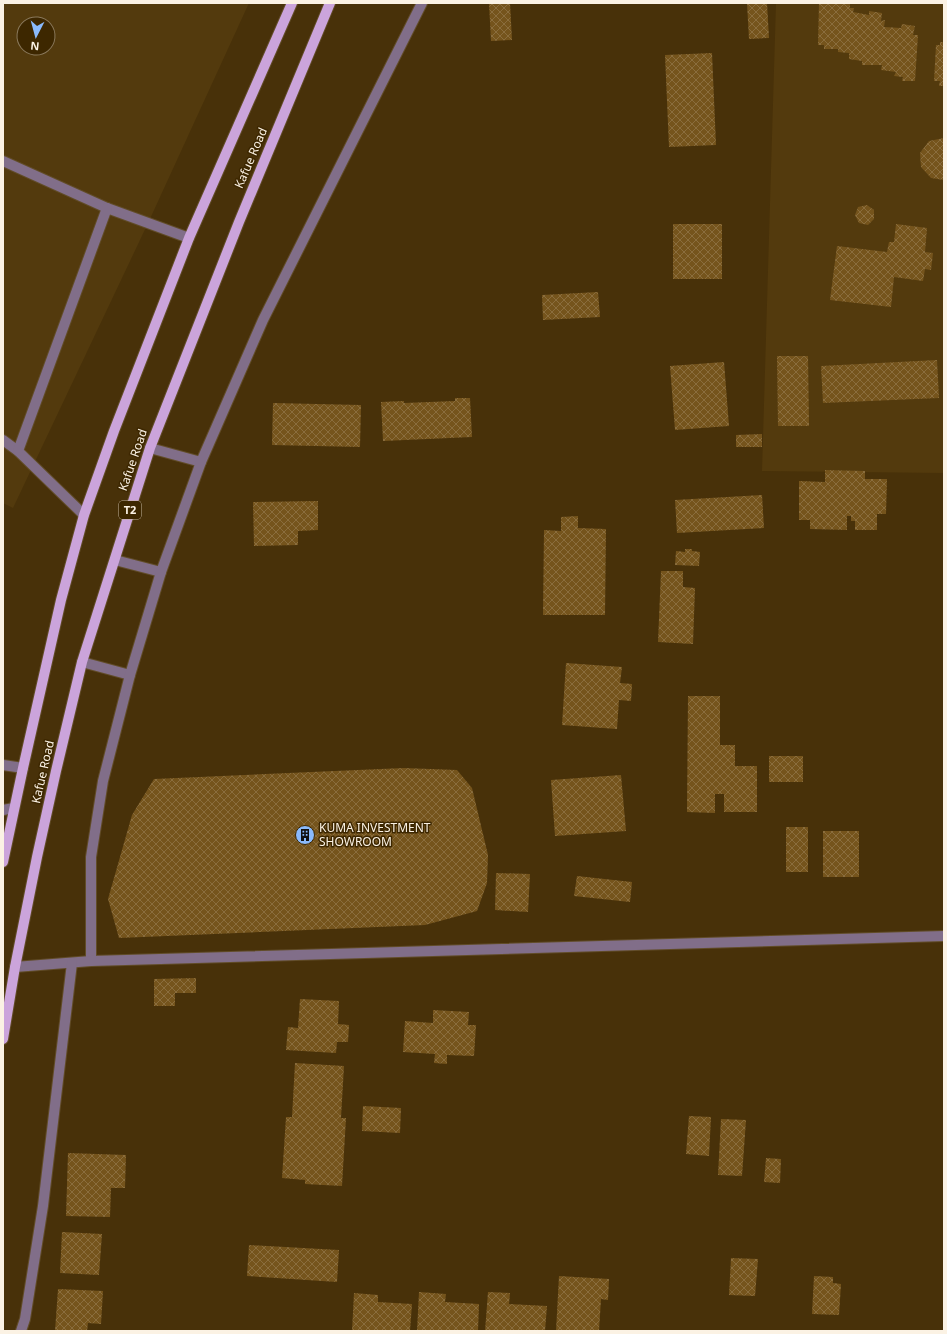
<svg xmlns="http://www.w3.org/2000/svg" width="947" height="1334" font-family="'Noto Sans',sans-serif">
<defs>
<pattern id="building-cross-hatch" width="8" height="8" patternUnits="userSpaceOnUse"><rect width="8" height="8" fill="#75541c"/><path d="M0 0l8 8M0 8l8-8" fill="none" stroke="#8a6d3d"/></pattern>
</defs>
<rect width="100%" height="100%" fill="#483109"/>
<g fill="#533a0d" fill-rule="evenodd">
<path d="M3 3H249L149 221 13 508 3 503ZM24 24H48V48H24Z"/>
<path d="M776 3H944V473L762 471Z"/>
</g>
<g fill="url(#building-cross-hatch)">
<path d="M489 3H510L512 40 491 41Z"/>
<path d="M747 3H767L769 38 749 39Z"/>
<path d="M819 3H850V8H854L853 12 869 15V11L882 13 881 21 885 20 884 27 901 28 902 24 915 26 913 35H918L915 81H902L903 77 894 76 896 72 881 70 882 65H862V61L849 59V53L838 52V49H824V45H818Z"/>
<path d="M940 42H944V86H939L940 81H934L936 45H940Z"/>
<path d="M712 53 716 145 669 147 665 55Z"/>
<path d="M944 138V180L931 178 921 167 920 153 929 141Z"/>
<path d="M867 205 874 210V219L868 225 859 223 855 215 858 207Z"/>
<rect x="673" y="224" width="49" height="55"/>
<path d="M896 224 927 228 925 252 933 253 931 270 925 269 923 281 894 277 891 307 830 300 837 246 887 252 889 242H894Z"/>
<path d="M598 292 600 317 543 320 542 295Z"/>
<path d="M777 356H808L809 426H778Z"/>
<path d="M937 360 939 398 823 403 821 366Z"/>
<path d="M724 362 729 426 675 430 670 366Z"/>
<path d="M455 398H470L472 437 383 441 381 402 404 401V403L455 401Z"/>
<path d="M273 403 361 405 360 447 272 445Z"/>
<path d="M762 434V447H736V435Z"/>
<path d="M825 470 865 471V479H887L886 514H877V530H855V521H851V516H847V530L810 529V520H799V481L825 482Z"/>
<path d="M762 495 764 528 677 533 675 500Z"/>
<path d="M318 501V530L298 531V545L254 546 253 502Z"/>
<path d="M578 516V528L606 529 605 615H543L544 530 561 531V517Z"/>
<path d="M685 549H692V551L700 552 699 566 675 565 676 551 685 552Z"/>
<path d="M661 571H683V587L695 588 693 644 658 642Z"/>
<path d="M566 663 622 667 620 683 632 684 631 701 619 700 617 729 562 725Z"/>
<path d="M688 696H720V745H735V766H757V812H724V794H715V813L687 812Z"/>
<rect x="769" y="756" width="34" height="26"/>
<path d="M404 768 457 770 472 788 488 855 487 883 477 911 425 925 119 938 108 899 132 815 154 779Z"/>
<path d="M621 775 626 831 555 836 551 780Z"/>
<rect x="786" y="827" width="22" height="45"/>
<rect x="823" y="831" width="36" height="46"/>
<path d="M496 873 530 874 528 912 495 910Z"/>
<path d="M577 876 632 882 630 902 574 896Z"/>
<path d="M196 978V993H175V1006H154V979Z"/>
<path d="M300 999 339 1001 338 1024 349 1025 348 1042H337L336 1053 286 1050 288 1027 298 1028Z"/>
<path d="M433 1010 469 1012 468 1025H476L474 1056 447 1055V1064L434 1063 435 1054 403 1052 405 1021 433 1023Z"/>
<path d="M295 1063 344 1066 341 1118H346L342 1186 305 1184V1180L282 1178 286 1117H292Z"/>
<path d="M363 1106 401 1108 400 1133 362 1131Z"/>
<path d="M689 1116 711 1117 709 1156 686 1154Z"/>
<path d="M721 1119 746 1120 742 1176 718 1175Z"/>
<path d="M68 1153 126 1155 125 1188H111L110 1217 66 1216Z"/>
<path d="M766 1158 781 1159 780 1183 764 1182Z"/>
<path d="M62 1232 102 1234 99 1275 60 1273Z"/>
<path d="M249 1245 339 1250 337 1282 247 1276Z"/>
<path d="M731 1258 758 1259 755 1296 729 1295Z"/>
<path d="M559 1276 609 1279 608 1300 601 1299 599 1331H556Z"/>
<path d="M814 1276 833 1277V1283L841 1284 839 1315 812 1314Z"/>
<path d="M58 1289 103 1291 101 1324 88 1323 87 1331H55Z"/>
<path d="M419 1292 446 1294 445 1302 479 1304 478 1331H417Z"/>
<path d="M488 1292 510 1293 509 1304 547 1306 545 1331H485Z"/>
<path d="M354 1293 378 1295V1302L412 1304 410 1331H352Z"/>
</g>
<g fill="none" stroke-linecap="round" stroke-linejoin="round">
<defs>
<g id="minor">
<path d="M3 161 107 208 189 238"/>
<path d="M3 440 18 451 84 515"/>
<path d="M150 448 201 462"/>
<path d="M18 451 107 208"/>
<path d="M115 560 161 572"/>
<path d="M82 662 130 675"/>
<path d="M3 765 23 768"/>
<path d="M3 810 14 808"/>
<path d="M91 961V857L103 781 130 675 161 572 201 462 263 320 422 3"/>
<path d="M15 967 91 961 944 936"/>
<path d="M21 1331 25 1319 43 1206 72 963"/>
</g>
<g id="major">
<path d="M3 862 23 768 61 600 84 515 114 431 189 238 292 3"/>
<path d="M3 1039 15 967 37 857 56 771 82 662 150 448 239 222 330 3"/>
</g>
</defs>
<use href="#minor" stroke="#614c28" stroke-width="12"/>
<use href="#major" stroke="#614c28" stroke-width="12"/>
<use href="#minor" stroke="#816e89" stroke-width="10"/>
<use href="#major" stroke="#cba4db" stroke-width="10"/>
</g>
<defs>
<symbol id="building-disc" viewBox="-11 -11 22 22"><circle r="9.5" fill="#8abafc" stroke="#3d2700"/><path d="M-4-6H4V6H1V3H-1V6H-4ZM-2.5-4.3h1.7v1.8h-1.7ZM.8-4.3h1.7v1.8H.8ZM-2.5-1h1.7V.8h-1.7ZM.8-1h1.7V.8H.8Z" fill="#111"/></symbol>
</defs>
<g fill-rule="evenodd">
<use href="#building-disc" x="294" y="824" width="22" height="22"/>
</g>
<g text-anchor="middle" stroke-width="3" stroke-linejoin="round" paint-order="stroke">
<rect fill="#3d2700" stroke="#c2b5a0" stroke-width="1" x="119" y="501" width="22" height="18" rx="3"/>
<g font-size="11" font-weight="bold" fill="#fbf2e4">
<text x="130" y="514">T2</text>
</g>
<g font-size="12" fill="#fbf2e4" stroke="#3d2700">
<text transform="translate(251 158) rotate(-67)" y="4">Kafue Road</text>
<text transform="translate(133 460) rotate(-71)" y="4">Kafue Road</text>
<text transform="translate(43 772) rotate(-77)" y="4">Kafue Road</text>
</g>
<g font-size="12" fill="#fbf2e4" stroke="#3d2700" text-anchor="start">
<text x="319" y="832">KUMA INVESTMENT<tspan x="319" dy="14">SHOWROOM</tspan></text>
</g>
</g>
<rect width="947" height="1334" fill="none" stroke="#fbf2e4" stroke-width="8"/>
<g transform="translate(36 36) rotate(186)"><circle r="19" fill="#3d2700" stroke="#89785b"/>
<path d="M0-3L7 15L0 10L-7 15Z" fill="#8abafc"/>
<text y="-6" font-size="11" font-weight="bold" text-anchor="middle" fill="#fbf2e4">N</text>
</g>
</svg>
